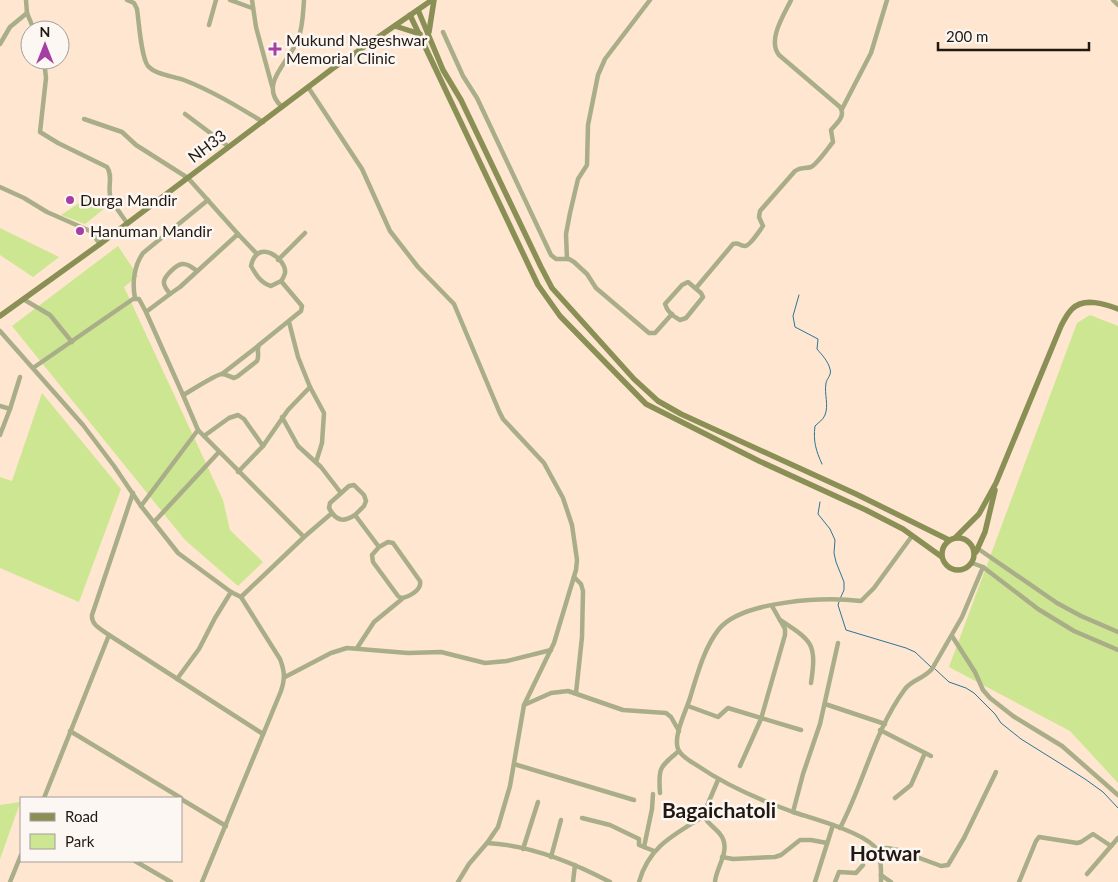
<svg xmlns="http://www.w3.org/2000/svg" width="1118" height="882" font-family="Lato,sans-serif">
<rect width="100%" height="100%" fill="#fee6d1"/>
<g fill="#cde691">
<path d="M90 196 107 200 110 204 85 224 61 215Z"/>
<path d="M0 228 59 257 33 277 0 255Z"/>
<path d="M118 246 138 276 124 287 223 500 230 530 263 562 238 586 185 540 12 326Z"/>
<path d="M1090 315 1118 326V783L1070 731 949 667 1077 323Z"/>
<path d="M42 393 121 489 79 602 0 568V477L12 481Z"/>
<path d="M20 802V803L0 859V805Z"/>
</g>
<g fill="none" stroke-linecap="round" stroke-linejoin="round">
<g stroke="#2c7596" stroke-width="1">
<path d="M799 295 793 316 795 327 818 339 817 349C822 355 828 361 830 369 832 375 827 378 826 383 824 394 829 405 825 415 823 420 819 422 815 426 813 441 816 451 822 464"/>
<path d="M820 502 818 514 830 529 835 540 834 553 836 562 844 582V590L840 599"/>
<path d="M839 602 838 605 846 630 906 648 915 652 931 667"/>
<path d="M935 669 949 682 966 688 974 693 995 714 1001 723 1021 739 1085 779 1103 792 1118 808"/>
</g>
<g stroke="#a9ae88" stroke-width="4.5">
<path d="M26 0 27 13 34 30"/>
<path d="M127 0 134 3 137 9C139 22 141 57 148 66 156 75 173 76 184 80 212 91 237 106 263 122"/>
<path d="M230 0 252 8"/>
<path d="M252 0 256 27 272 86"/>
<path d="M1113 0 1118 5"/>
<path d="M209 25 216 0"/>
<path d="M443 32 463 76 477 98 551 255 556 259H569L574 262 587 274 596 288 649 333H655L672 314"/>
<path d="M0 44 10 27 27 13"/>
<path d="M44 60 46 78 40 132 58 143 107 167C113 176 108 185 110 195 113 205 121 214 127 223"/>
<path d="M308 87 362 169 390 231 418 267 454 304 499 411 503 419 544 463 563 498 572 525 577 560 576 570 554 643 524 705 510 786 498 827 487 843 469 864 458 882"/>
<path d="M282 107C257 84 290 62 298 39 303 27 303 13 304 0"/>
<path d="M842 109 871 53 887 0"/>
<path d="M185 114 229 147"/>
<path d="M84 119 122 132 136 145 188 178 238 234"/>
<path d="M0 187 24 198 47 212 90 231 100 244"/>
<path d="M567 259 566 234 570 213 578 179 587 165 588 125 598 75 605 59 650 0"/>
<path d="M278 260 305 233"/>
<path d="M197 271C193 268 188 263 182 264 176 265 163 277 164 283 164 287 168 291 170 294L180 287 238 234 257 254"/>
<path d="M688 282 701 293 703 297 686 318 680 320C674 317 667 311 665 304L682 285Z"/>
<path d="M696 288 733 244C739 242 740 246 745 246 750 246 760 230 763 226L759 217 760 211 795 171C801 167 805 169 811 167 817 164 828 148 833 142L831 130C837 123 846 116 840 107L779 55C767 40 784 15 791 0"/>
<path d="M170 294 146 312 183 395"/>
<path d="M135 298C132 283 134 266 143 253L208 200"/>
<path d="M23 299 50 315 72 342"/>
<path d="M289 322 298 357 310 387 324 413 322 443 316 462"/>
<path d="M0 331 83 425 114 466 141 506 178 553 231 592 241 597 280 659C285 672 285 679 281 691L202 882"/>
<path d="M33 368 133 299H139L146 312"/>
<path d="M222 374 258 346"/>
<path d="M0 406 10 409"/>
<path d="M282 417 298 446 321 467 341 493"/>
<path d="M198 430 304 537"/>
<path d="M0 435 10 409 20 377"/>
<path d="M204 436 229 418 238 415 244 419 263 446"/>
<path d="M238 472 263 446 288 410 310 387"/>
<path d="M141 506 198 430 183 395C189 392 218 373 222 374 226 374 230 377 234 378L238 376 257 361C260 355 256 350 259 345L301 311 302 306 281 281 271 286C261 283 256 275 251 266 257 237 287 259 285 273 284 276 283 279 281 281"/>
<path d="M332 513 329 508 330 503 349 486 354 485 364 495 366 501 364 506 355 515"/>
<path d="M154 522 219 452"/>
<path d="M977 548 1057 603 1081 616 1118 632"/>
<path d="M972 563 983 567 1038 609 1074 631 1118 650"/>
<path d="M574 577 581 584 583 591 582 637 576 693"/>
<path d="M241 597 304 537 332 513C339 522 345 521 355 515L379 547 372 555 373 562 398 596 401 598C409 597 422 590 420 581L393 543 388 542 379 547"/>
<path d="M780 620C812 641 817 643 811 683"/>
<path d="M109 635 263 734"/>
<path d="M952 636 975 672 983 690 990 698 1013 716 1062 746 1118 795"/>
<path d="M357 648 374 622 402 599"/>
<path d="M285 677 331 653 347 648 408 653 441 652 485 663 507 661 551 650"/>
<path d="M177 679 199 649 215 618 231 592"/>
<path d="M825 704 885 724"/>
<path d="M524 705 551 693 568 691 623 710 666 713 671 717 679 731"/>
<path d="M688 706 718 717 728 708 801 730"/>
<path d="M880 730 931 756"/>
<path d="M70 731 181 798"/>
<path d="M514 764 634 800"/>
<path d="M740 766 761 719 785 635V629L772 606"/>
<path d="M660 793C658 767 660 767 679 751"/>
<path d="M44 798 109 635C101 629 91 625 92 615L133 493"/>
<path d="M895 798 911 785 925 753"/>
<path d="M181 799 226 826"/>
<path d="M793 812 803 774 820 724 838 643"/>
<path d="M582 818 610 825 639 839V845L654 851"/>
<path d="M840 828C864 783 874 731 905 689 912 680 923 679 932 669L962 617 983 567"/>
<path d="M487 843C528 845 574 863 610 882"/>
<path d="M644 847 652 809 653 794"/>
<path d="M523 849 538 802"/>
<path d="M876 849 887 848 898 850 941 866 948 865 964 838 996 772"/>
<path d="M551 857 561 820"/>
<path d="M722 857 733 859 775 857 781 855 800 840H811L827 843"/>
<path d="M135 861 171 882"/>
<path d="M1087 874 1118 838"/>
<path d="M881 875 891 882"/>
<path d="M10 882 21 855"/>
<path d="M573 882 575 865"/>
<path d="M639 882C649 846 674 835 704 816"/>
<path d="M715 882C716 868 729 853 723 839 719 828 705 825 704 813L718 780"/>
<path d="M815 882 833 825"/>
<path d="M835 882 839 872 856 873 863 865"/>
<path d="M881 882C881 871 882 855 874 846 859 831 814 819 793 812 760 800 727 786 698 766 692 762 681 757 678 749 673 736 686 711 690 698 697 675 704 648 719 629 743 600 826 597 861 601L874 588 912 536"/>
<path d="M1019 882 1036 841 1039 837 1077 843 1081 842 1093 834 1111 846"/>
</g>
<g stroke="#8a9055" stroke-width="5.5">
<path d="M418 10 443 70 461 100 541 267 552 288 634 379 658 401 681 414 856 494 949 540"/>
<path d="M410 15 538 285 560 316 646 404 759 461 866 510 903 529 942 557"/>
<path d="M395 26 420 34"/>
<path d="M429 32 434 0"/>
<path d="M0 316 100 244 332 69 432 0"/>
<circle cx="958" cy="554" r="16"/>
<path d="M955 538 979 514 996 483 1061 326C1064 320 1068 313 1072 309 1084 297 1105 304 1118 309"/>
<path d="M976 552 985 532 995 490"/>
</g>
</g>
<g fill="#a63fa3" stroke="#fcf7f3" stroke-width="2">
<path d="M272.5 41.5h5v5h5v5h-5v5h-5v-5h-5v-5h5z"/>
<circle cx="70" cy="200" r="5"/>
<circle cx="80" cy="231" r="5"/>
</g>
<g text-anchor="middle" stroke-width="5" stroke-linejoin="round" paint-order="stroke">
<g font-size="16" fill="#211811" stroke="#fcf7f3" text-anchor="start">
<text x="286" y="46">Mukund Nageshwar<tspan x="286" dy="18">Memorial Clinic</tspan></text>
<text x="80" y="206">Durga Mandir</text>
<text x="90" y="237">Hanuman Mandir</text>
</g>
<g font-size="16" fill="#211811" stroke="#fcf7f3">
<text transform="translate(207 146) rotate(-37)" y="6">NH33</text>
</g>
<g font-size="21" font-weight="bold" fill="#211811" stroke="#fcf7f3">
<text x="719" y="818">Bagaichatoli</text>
<text x="885" y="861">Hotwar</text>
</g>
</g>
<rect x="20" y="797" width="162" height="65" fill="#fcf7f3" stroke="#a49e99"/>
<rect x="30" y="813" width="25" height="8" fill="#8a9055" stroke="#a49e99"/>
<text x="65" y="822" font-size="15" fill="#211811">Road</text>
<rect x="30" y="834" width="25" height="15" fill="#cde691" stroke="#a49e99"/>
<text x="65" y="847" font-size="15" fill="#211811">Park</text>
<g transform="translate(45 45)"><circle r="24" fill="#fcf7f3" stroke="#a49e99"/>
<path d="M0-4L9 19L0 12L-9 19Z" fill="#a63fa3"/>
<text y="-8" font-size="14" font-weight="bold" text-anchor="middle" fill="#211811">N</text>
</g>
<path d="M938 42v8h151v-8" fill="none" stroke="#211811" stroke-width="2.5"/>
<text x="946" y="42" font-size="15" fill="#211811" stroke="#fcf7f3" stroke-width="4" paint-order="stroke">200 m</text>
</svg>
